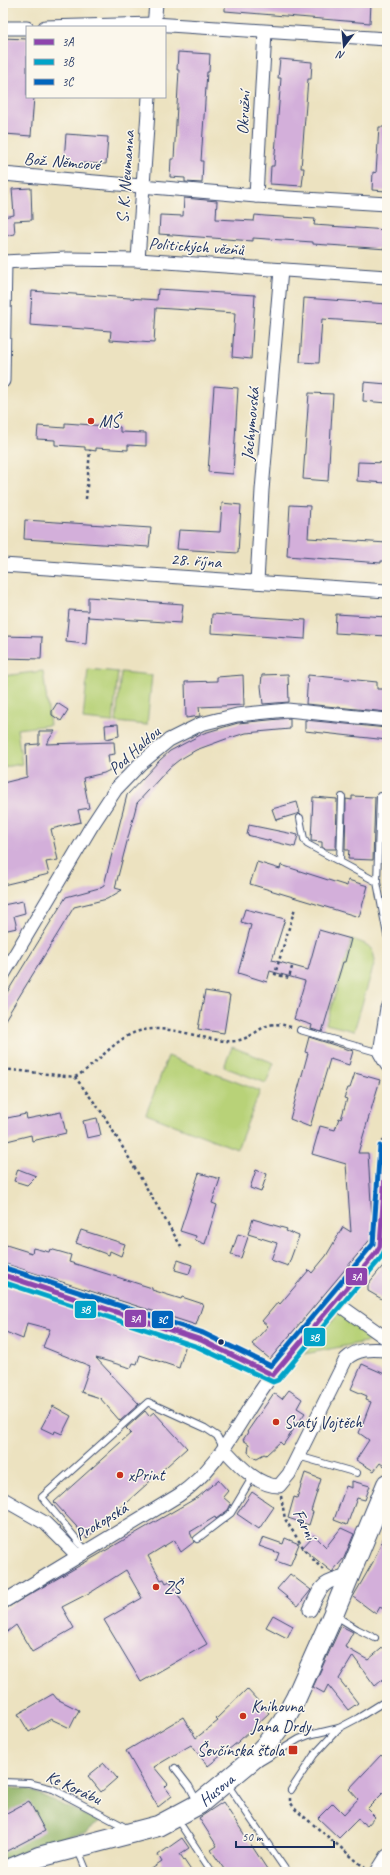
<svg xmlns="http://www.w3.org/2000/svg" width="390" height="1875" font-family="Caveat,sans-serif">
<rect width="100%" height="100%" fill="#fbf7ec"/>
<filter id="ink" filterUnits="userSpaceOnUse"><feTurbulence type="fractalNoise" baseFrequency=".025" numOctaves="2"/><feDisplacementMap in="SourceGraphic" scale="8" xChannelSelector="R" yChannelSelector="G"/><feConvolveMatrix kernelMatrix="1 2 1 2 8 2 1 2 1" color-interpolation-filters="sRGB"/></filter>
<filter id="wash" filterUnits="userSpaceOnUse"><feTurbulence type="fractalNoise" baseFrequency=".012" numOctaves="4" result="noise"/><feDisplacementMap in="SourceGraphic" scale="16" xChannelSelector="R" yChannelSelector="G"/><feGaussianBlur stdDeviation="0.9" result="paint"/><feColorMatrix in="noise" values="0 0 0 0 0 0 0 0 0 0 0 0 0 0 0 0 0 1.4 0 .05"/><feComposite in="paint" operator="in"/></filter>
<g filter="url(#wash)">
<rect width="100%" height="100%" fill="#ece2c0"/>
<g fill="#b8d278" stroke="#6a806b">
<path d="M88 669 118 672 113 722 83 719Z"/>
<path d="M43 671 50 725 17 729 22 764 3 767V676Z"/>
<path d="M121 672 152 675 147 725 116 722Z"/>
<path d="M352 939C366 944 373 945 375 961L354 1031 326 1024Z"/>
<path d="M232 1047 274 1063 266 1083 224 1067Z"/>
<path d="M168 1056 260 1091 237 1149 146 1114Z"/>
<path d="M339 1312 380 1339 305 1354Z"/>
</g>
<path fill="#92b468" stroke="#567263" d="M3 1788 28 1789 100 1822 84 1833 37 1844 3 1862Z"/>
<g id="blocks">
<g fill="#d3afda">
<path d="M225 3H371L370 23 225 11Z"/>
<path d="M3 38 27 39V97H34L31 136 5 134V114H4L3 102Z"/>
<path d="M178 52 210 54 209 72H207L201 161H203L202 183 185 182V178L170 177 171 159H174L179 70H177Z"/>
<path d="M280 59 312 62 311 79H308L301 168H304L302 186 270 184 271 166H274L281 78H278Z"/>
<path d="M379 127H387V191L372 190 373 172 376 173Z"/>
<path d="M66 134 108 137 106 164 81 163 80 165 69 164V162L64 161Z"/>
<path d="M31 188 32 220 14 221 15 234 3 236V217L14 215 12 189Z"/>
<path d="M184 198 217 201 216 219 254 221 255 215 265 216 315 219 314 225 387 230V249L313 244V242L253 238V241L159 234 160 215 183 216Z"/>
<path d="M158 289 255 295 251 359 232 357 235 313 156 308 154 343 110 340 111 331 30 325 32 291 157 300Z"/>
<path d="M304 298 387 304V323L322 319 319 363 300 362Z"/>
<path d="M364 382 387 384V403L363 401Z"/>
<path d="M214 386 238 388 233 474 208 472Z"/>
<path d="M309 393 333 394 328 481 303 479Z"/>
<path d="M65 423 120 427V432L146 433V446L128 445V450L96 448V451L90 450H85V447L55 445V440L37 439 38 426 65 428Z"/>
<path d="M358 462 387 463V483L357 481Z"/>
<path d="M222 503 241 505 238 553 177 549 179 530 220 532Z"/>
<path d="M290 505 310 506 308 538 387 543V561H381V563L287 556Z"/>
<path d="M25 520 151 528 149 547 24 539Z"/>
<path d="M88 597 183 604 181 623 88 617V615L86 644 66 642 69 610 88 611Z"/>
<path d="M212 614 306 620 305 639 211 633Z"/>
<path d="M336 614 387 617V636L335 633Z"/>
<path d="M3 636 42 637 41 659 3 658Z"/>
<path d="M288 674 289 702 263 704 261 686 262 675Z"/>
<path d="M243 675 244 705 199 707 200 716 186 718 185 682 217 681V677Z"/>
<path d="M308 675 377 682V689H387V712L306 704Z"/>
<path d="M57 703 68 710 61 721 52 715V711Z"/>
<path d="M290 718V729L246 733 226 739 196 750 179 760 169 768 137 803 115 888 122 890 107 899 74 907 3 1023V999L66 897 99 888 104 885 127 795 160 760 170 751 204 733 238 723Z"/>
<path d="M305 720 387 728V740L305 731Z"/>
<path d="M118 724 119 736 106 739 105 725Z"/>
<path d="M39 731H55L46 744 114 742 115 754 108 755 110 770 104 773 83 778 89 808 78 810 81 822 51 829 58 860 46 862 49 874 3 885V783L27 777 26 745 39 744Z"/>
<path d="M352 796 375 797 373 860 348 859 349 850H345L346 799 352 800Z"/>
<path d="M313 797 337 799 336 849H325L322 847V842L311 841Z"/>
<path d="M297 802 300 813 276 820 272 809Z"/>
<path d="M249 825 298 835 295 847 247 835Z"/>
<path d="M257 862 280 869 281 865 347 886 348 880 368 886 359 917 250 884Z"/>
<path d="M23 901 25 913 14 916 17 928 3 931V905Z"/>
<path d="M245 909 285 919 272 960 308 970 319 930 351 939 345 962H343L322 1032 311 1029 312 1025 294 1019 305 981 270 971 267 982 238 973 251 925 241 922Z"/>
<path d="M205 991 230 995 224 1033 198 1029Z"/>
<path d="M309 1037 353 1051 349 1065 330 1059 310 1127 290 1119 308 1053 305 1052Z"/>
<path d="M355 1073 380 1080 358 1153H368L373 1236 270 1359 252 1344 268 1326 262 1321 278 1302 280 1304 309 1270 312 1273 326 1256 343 1227 351 1232 346 1164 312 1154 320 1126 335 1130 339 1118 341 1119 347 1099 344 1098 348 1088H350Z"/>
<path d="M61 1112 66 1133 32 1141 31 1135 3 1142V1119L26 1114 27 1119Z"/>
<path d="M97 1118 101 1135 87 1138 83 1121Z"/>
<path d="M18 1169 36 1176 27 1185 14 1181Z"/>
<path d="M256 1170 267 1174 261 1192 250 1188Z"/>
<path d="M199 1173 220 1179 212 1203 217 1205 205 1244 195 1240 196 1236 180 1231Z"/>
<path d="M253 1219 287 1229 286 1231 299 1236 288 1266 271 1260 277 1243 248 1234Z"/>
<path d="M81 1230 125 1244 121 1256 110 1251 109 1255 76 1243Z"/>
<path d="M238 1234 248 1237 241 1258 231 1255Z"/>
<path d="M3 1244 32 1253 33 1248 49 1252 50 1249 71 1255 69 1262 152 1288V1290L181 1299 182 1297 203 1304 196 1325 3 1263Z"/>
<path d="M178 1260 192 1265 189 1274 175 1270Z"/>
<path d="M387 1261V1302L368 1291V1284Z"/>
<path d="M3 1285 186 1344 179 1368 140 1355 137 1364 133 1363 131 1368 96 1358 139 1404 120 1421 100 1398 81 1392 90 1366 43 1347 50 1329 27 1323 23 1339 3 1331Z"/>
<path d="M362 1364 387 1375V1459L384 1466 380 1463 374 1471 356 1460 369 1440 359 1433 371 1402 366 1400 367 1396 351 1389Z"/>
<path d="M289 1390 302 1399 297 1408 305 1413 283 1445 280 1442 266 1455 264 1454 257 1458 251 1456 248 1452 249 1444 243 1440 248 1432H247L274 1393 282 1399Z"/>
<path d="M53 1406 71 1416 62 1434 55 1431 54 1434 41 1428Z"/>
<path d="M145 1411 149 1416 154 1412 187 1448 87 1538 54 1502 131 1433 126 1428Z"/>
<path d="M305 1473 321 1479 311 1511 313 1512 309 1525 288 1518 294 1497 297 1498Z"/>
<path d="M218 1480 228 1491 223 1497 231 1504 228 1510 216 1519 215 1517 190 1532 194 1542 181 1552 174 1540 148 1556 161 1580 164 1579 166 1583 170 1581 207 1644 141 1682 104 1620 142 1598 126 1570 93 1591 62 1607 74 1628 32 1652 16 1625 3 1635V1610L198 1497Z"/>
<path d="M352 1481 370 1486 365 1500 357 1498 347 1525 334 1520 346 1486 352 1488Z"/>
<path d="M252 1492 274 1507 259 1529 237 1514Z"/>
<path d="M341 1528 354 1534 344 1558 332 1572 302 1548 314 1535 326 1547Z"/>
<path d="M387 1530V1611L380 1607 376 1614 353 1597 373 1562Z"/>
<path d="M263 1537 283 1544 285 1538 299 1544 290 1566 276 1561 279 1553 259 1546Z"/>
<path d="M290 1574 311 1590 298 1606 277 1589Z"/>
<path d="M273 1615 293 1626 287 1638 266 1627Z"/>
<path d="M341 1626 353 1632 345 1647 368 1660 387 1644V1676L375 1686 353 1656 339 1679 358 1703 348 1710 328 1685 324 1693 313 1687Z"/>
<path d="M247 1689 269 1713 238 1742 208 1766 191 1745 154 1767 168 1784 165 1787 172 1796 158 1807 126 1751 183 1717 196 1738 218 1721 216 1719Z"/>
<path d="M53 1694 57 1699 79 1710 70 1728 51 1719 29 1732 18 1714Z"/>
<path d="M381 1755 387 1761V1789L367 1809 375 1817 367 1826 358 1819 339 1838 318 1818 333 1803 344 1814 358 1799 349 1789Z"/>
<path d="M104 1763 117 1778 101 1792 88 1776Z"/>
<path d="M29 1801 45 1831 3 1853V1815Z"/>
<path d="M223 1802 269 1872H226L211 1850 217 1846 199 1818Z"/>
<path d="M182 1838 189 1848 180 1854 192 1872H147L162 1862 158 1855Z"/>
</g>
</g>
</g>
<g filter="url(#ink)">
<use href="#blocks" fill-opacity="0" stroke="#3a4a6d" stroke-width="1"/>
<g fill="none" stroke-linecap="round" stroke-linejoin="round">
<defs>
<g id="service">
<path d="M300 818 304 839 307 844 377 882 387 935"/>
<path d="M340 862 342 797"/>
<path d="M377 882 380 796"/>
<path d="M300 1030 380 1053"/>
<path d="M298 1456 357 1473"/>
<path d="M197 1539 231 1513 253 1476"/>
<path d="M86 1551 42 1497 148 1402 205 1428 217 1436 224 1449"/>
<path d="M336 1616 357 1629 375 1638"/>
<path d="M259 1763 299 1739 309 1735 339 1728 358 1718 387 1700"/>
<path d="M175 1768 189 1786 198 1803"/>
<path d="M3 1782 29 1783 53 1789 123 1826 125 1830"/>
<path d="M227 1784 287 1872"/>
<path d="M291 1790 314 1755 339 1728"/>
<path d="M177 1819 212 1872"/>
<path d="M78 1850 87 1872"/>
</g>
<g id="minor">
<path d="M45 27 154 24 387 39"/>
<path d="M154 27 156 3"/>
<path d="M3 28H27"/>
<path d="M3 174 256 196 387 204"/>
<path d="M256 196 265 32"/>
<path d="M138 260 149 97"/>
<path d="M3 262 66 259 138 260 387 277"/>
<path d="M3 381 5 262"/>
<path d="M3 565 387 591"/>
<path d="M257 582 262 490 281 270"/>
<path d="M3 975 91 827 116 789 140 764 169 740 201 724 237 715 287 710 387 720"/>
<path d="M387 1008 380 1053 387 1065"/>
<path d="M3 1275 201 1340 273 1375"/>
<path d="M335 1302 387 1339"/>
<path d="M224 1449C238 1464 257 1486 279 1486L289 1474 346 1359C358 1348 371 1349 387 1350"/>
<path d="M3 1499 45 1523 78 1556"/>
<path d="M3 1602 179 1495C223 1465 241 1414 273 1374 306 1332 342 1293 376 1253L380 1246 387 1146"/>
<path d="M310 1610C322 1585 321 1582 349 1576"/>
<path d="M377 1872 387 1856"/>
</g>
<g id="primary">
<path id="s1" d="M3 1872 39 1857 158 1826 199 1804 253 1759 266 1745 283 1722 296 1698 333 1615 387 1484"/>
</g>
</defs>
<use href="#service" stroke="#3a4a6d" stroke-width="8"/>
<use href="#minor" stroke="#3a4a6d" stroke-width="15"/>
<use href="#primary" stroke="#3a4a6d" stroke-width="22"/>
<g stroke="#3a4a6d" stroke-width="2.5" stroke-dasharray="3 3" stroke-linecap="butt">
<path d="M86 499 90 450"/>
<path d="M292 967 289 978 275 974 295 908"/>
<path d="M3 1069 75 1077 103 1114 182 1248"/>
<path d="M75 1077C97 1065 112 1041 136 1032 160 1024 188 1034 211 1039 219 1040 227 1042 235 1041 261 1037 260 1017 291 1027"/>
<path d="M281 1496 285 1519 306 1552 325 1572"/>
<path d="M290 1798V1802L296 1810 365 1868"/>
</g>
<use href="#service" stroke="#fff" stroke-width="6"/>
<use href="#minor" stroke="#fff" stroke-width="13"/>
<use href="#primary" stroke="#fff" stroke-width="20"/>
<defs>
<path id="bus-1" d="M3 1275 201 1340 273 1375 376 1253 380 1246 387 1146"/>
<path id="bus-2" d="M3 1282 198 1347 273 1382 278 1380 381 1258 387 1246"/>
<path id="bus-3" d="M5 1268 203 1333 271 1366 373 1244 380 1146"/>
</defs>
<use href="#bus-1" stroke="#fbf7ec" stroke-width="8"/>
<use href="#bus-2" stroke="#fbf7ec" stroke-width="8"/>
<use href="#bus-3" stroke="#fbf7ec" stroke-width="8"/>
<use href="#bus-1" stroke="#8e44ad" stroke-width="5"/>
<use href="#bus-2" stroke="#01a3c8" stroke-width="5"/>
<use href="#bus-3" stroke="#0065bd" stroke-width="5"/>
</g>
</g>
<g fill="#c8321e" stroke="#fbf7ec" stroke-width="1.5">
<circle cx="91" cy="421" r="4"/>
<circle cx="276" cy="1422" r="4"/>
<circle cx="120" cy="1475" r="4"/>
<circle cx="156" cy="1587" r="4"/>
<circle cx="243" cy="1716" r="4"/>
<rect x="288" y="1745" width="10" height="10" rx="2"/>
</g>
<circle fill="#1b2f5e" stroke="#fbf7ec" stroke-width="1.5" cx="221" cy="1342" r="3.5"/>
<g text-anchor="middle" stroke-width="3" stroke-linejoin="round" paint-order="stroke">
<g font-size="17" fill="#1b2f5e" stroke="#fbf7ec">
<text transform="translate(243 113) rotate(-87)" y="6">Okružní</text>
<text transform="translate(62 161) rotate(5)" y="6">Bož. Němcové</text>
<text transform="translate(125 177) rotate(-86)" y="6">S. K. Neumanna</text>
<text transform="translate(196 246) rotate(4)" y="6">Politických vězňů</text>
<text transform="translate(250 424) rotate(-85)" y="6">Jáchymovská</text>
<text transform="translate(196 560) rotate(4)" y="6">28. října</text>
<text transform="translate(134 750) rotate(-42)" y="6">Pod Haldou</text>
<text transform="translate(101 1521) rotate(-31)" y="6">Prokopská</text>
<text transform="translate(305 1524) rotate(63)" y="6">Farní</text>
<text transform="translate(74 1787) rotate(25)" y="6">Ke Korábu</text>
<text dy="6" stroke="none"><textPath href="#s1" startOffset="231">Husova</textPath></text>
</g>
<g font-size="17" fill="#1b2f5e" stroke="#fbf7ec" text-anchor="start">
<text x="99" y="427">MŠ</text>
<text x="284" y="1428">Svatý Vojtěch</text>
<text x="128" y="1481">xPrint</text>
<text x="164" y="1593">ZŠ</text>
<text x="251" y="1712">Knihovna<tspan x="251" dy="20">Jana Drdy</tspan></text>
<text x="284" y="1756" text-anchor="end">Ševčínská štola</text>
</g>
</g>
<g stroke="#fbf7ec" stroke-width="1.5">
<rect x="345" y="1267" width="23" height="19" rx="4" fill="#8e44ad"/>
<rect x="74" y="1300" width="23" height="19" rx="4" fill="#01a3c8"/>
<rect x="124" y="1309" width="23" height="19" rx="4" fill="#8e44ad"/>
<rect x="151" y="1310" width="23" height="19" rx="4" fill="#0065bd"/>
<rect x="303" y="1327" width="23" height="20" rx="4" fill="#01a3c8"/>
</g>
<g font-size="11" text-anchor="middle" font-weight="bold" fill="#fff">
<text x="356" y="1280">3A</text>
<text x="85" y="1313">3B</text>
<text x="135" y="1322">3A</text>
<text x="162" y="1323">3C</text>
<text x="314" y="1341">3B</text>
</g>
<rect width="390" height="1875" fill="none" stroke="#fbf7ec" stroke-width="16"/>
<rect x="26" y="26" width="140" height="72" fill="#fbf7ec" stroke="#a1a7b3"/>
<rect x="34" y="39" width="20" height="6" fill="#8e44ad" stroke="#a1a7b3"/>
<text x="62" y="46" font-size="12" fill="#1b2f5e">3A</text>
<rect x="34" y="59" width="20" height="6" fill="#01a3c8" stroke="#a1a7b3"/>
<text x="62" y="66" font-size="12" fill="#1b2f5e">3B</text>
<rect x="34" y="79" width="20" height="6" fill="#0065bd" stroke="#a1a7b3"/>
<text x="62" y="86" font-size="12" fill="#1b2f5e">3C</text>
<g transform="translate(344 46) rotate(196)" stroke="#fbf7ec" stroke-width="3" paint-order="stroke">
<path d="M0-3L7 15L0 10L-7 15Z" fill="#1b2f5e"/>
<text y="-6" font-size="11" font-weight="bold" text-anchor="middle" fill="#1b2f5e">N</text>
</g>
<path d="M236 1841v6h98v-6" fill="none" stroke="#1b2f5e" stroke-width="2"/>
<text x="242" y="1841" font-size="12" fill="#1b2f5e" stroke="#fbf7ec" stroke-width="3" paint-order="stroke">50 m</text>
</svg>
